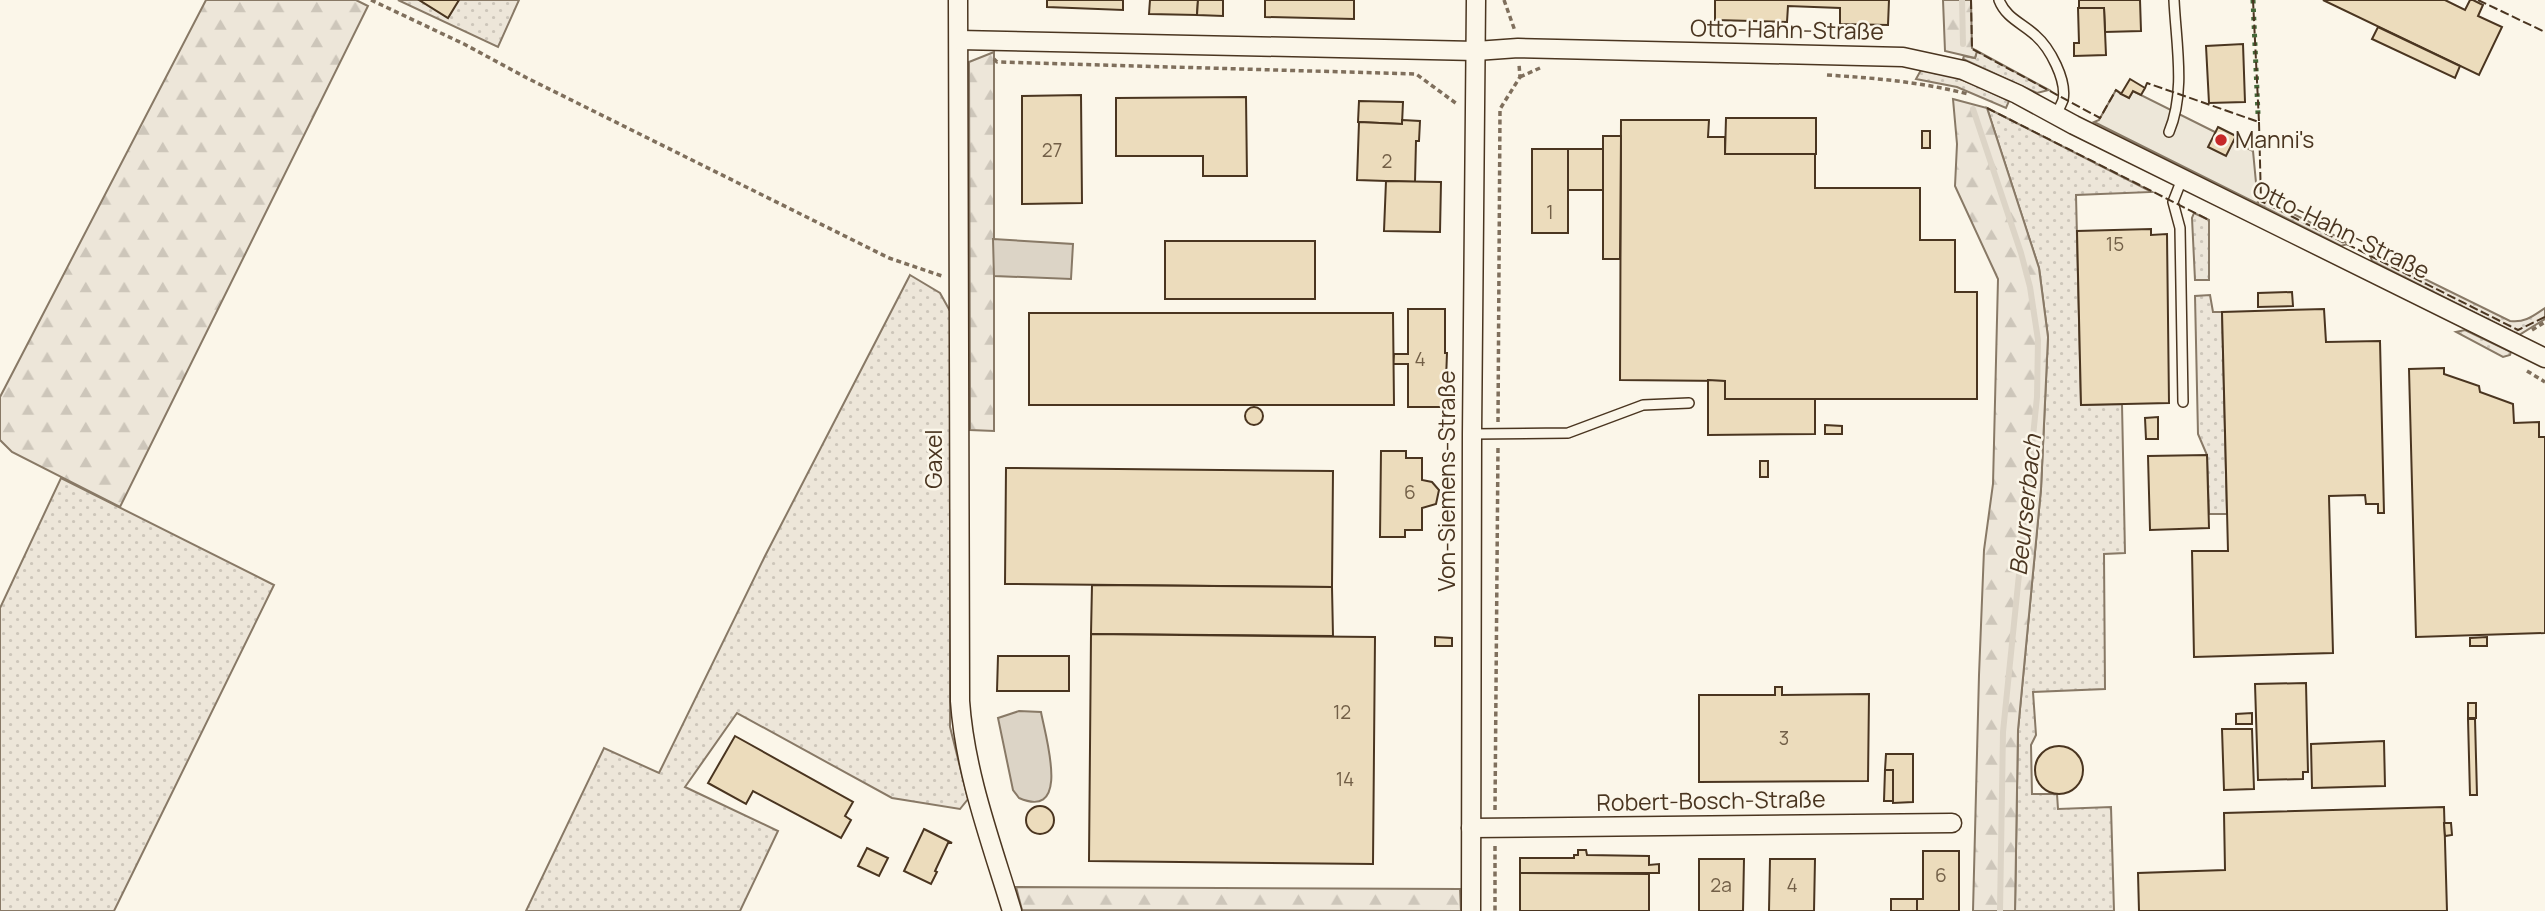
<svg xmlns="http://www.w3.org/2000/svg" width="2545" height="911" font-family="Manrope,sans-serif">
<defs>
<pattern id="grass-dots" width="8" height="8" patternUnits="userSpaceOnUse" patternTransform="scale(1.75)"><rect width="8" height="8" fill="#ede6d9"/><path d="M2 2h.1M6 6h.1" fill="none" stroke="#cdc6ba" stroke-width="1.8" stroke-linecap="round"/></pattern>
<pattern id="forest-firs" width="22" height="20" patternUnits="userSpaceOnUse" patternTransform="scale(1.75)"><rect width="22" height="20" fill="#ede6d9"/><path d="M5 1l3.5 6h-7zM16 11l3.5 6h-7z" fill="#cdc6ba"/></pattern>
</defs>
<rect width="100%" height="100%" fill="#fbf6e9"/>
<g fill="url(#grass-dots)" stroke="#887966" stroke-width="2">
<path d="M398 0H519L498 47Z"/>
<path d="M1977 51 2049 90 2037 93 1963 59 1964 56 1975 58Z"/>
<path d="M1921 70C1953 73 1980 87 2009 101L2006 108 1957 87 1916 79Z"/>
<path d="M1987 108 2152 192 2076 195 2081 405 2122 404 2125 553 2104 554 2105 689 2033 692 2036 735 2031 745 2032 794H2057L2058 809 2111 807 2114 911H2015L2018 730 2041 489 2048 337 2039 268Z"/>
<path d="M2257 196 2324 229 2348 244 2341 246 2258 204Z"/>
<path d="M2194 213 2209 220V280H2195L2192 218Z"/>
<path d="M2374 254 2510 321C2525 323 2533 316 2545 308V319L2519 335 2372 261 2370 255Z"/>
<path d="M910 275 940 293 950 311V727L968 799 960 809 892 798 737 713 685 787 778 831 740 911H526L604 748 659 773 765 556Z"/>
<path d="M2210 295 2213 312H2222L2227 514H2209L2207 455 2198 434 2195 296Z"/>
<path d="M2465 330 2511 352 2510 355 2503 357 2456 332Z"/>
<path d="M61 478 274 585 114 911H0V608Z"/>
</g>
<g fill="url(#forest-firs)" stroke="#887966" stroke-width="2">
<path d="M206 0H356L368 6 120 507 12 452 0 440V397Z"/>
<path d="M1943 0H1971L1972 48 1977 51 1975 58 1945 51Z"/>
<path d="M994 52V431L970 430 969 62Z"/>
<path d="M1953 99 1987 108 2039 268 2048 337 2041 489 2018 730 2015 911H1973L1979 675 1984 550 1993 484 1998 279 1955 186 1957 144Z"/>
<path d="M1016 887 1460 889 1461 911 1022 910Z"/>
</g>
<path fill="#ede7d9" stroke="#887966" stroke-width="2" d="M2116 90 2129 98 2133 91 2253 151 2258 204 2094 122 2099 120Z"/>
<g fill="#dcd4c6" stroke="#887966" stroke-width="2">
<path d="M993 239 1073 244 1071 279 994 276Z"/>
<path d="M1019 711 1041 712C1045 735 1072 821 1019 798L1013 790 998 718Z"/>
</g>
<g fill="none" stroke-linecap="round" stroke-linejoin="round">
<g stroke="#dcd4c6" stroke-width="6">
<path d="M1962 0 1963 44"/>
<path d="M1973 109 2021 253 2030 287 2038 340 2037 397 2003 732 2000 911"/>
</g>
</g>
<g fill="#ecdcbc" stroke="#4a3520" stroke-width="2">
<path d="M419 0H459L448 18Z"/>
<path d="M1047 0H1123V10L1047 7Z"/>
<path d="M1150 0H1198L1197 15 1149 14Z"/>
<path d="M1198 0H1223V16L1197 15Z"/>
<path d="M1265 0H1354V19L1265 17Z"/>
<path d="M1715 0H1889L1888 25 1840 24V8L1788 6 1787 22 1715 20Z"/>
<path d="M2079 0H2140L2141 31 2105 32 2104 8H2079Z"/>
<path d="M2323 0H2445L2465 10 2470 0H2473L2483 5 2478 16 2502 27 2479 75Z"/>
<path d="M2078 8H2104L2106 55 2074 56V43H2079Z"/>
<path d="M2378 27 2460 66 2455 78 2372 39Z"/>
<path d="M2243 44 2245 102 2209 103 2206 46Z"/>
<path d="M2130 79 2145 88 2141 95 2133 91 2129 98 2121 94Z"/>
<path d="M1081 95 1082 203 1022 204V96Z"/>
<path d="M1246 97 1247 176H1203V156H1116V98Z"/>
<path d="M1359 101 1403 102 1402 124 1358 122Z"/>
<path d="M1726 118H1816V154H1725Z"/>
<path d="M1402 120 1420 121 1419 141H1416L1415 182 1357 180 1359 122 1402 124Z"/>
<path d="M1621 120H1709L1708 137H1725V154H1815V188H1920V240H1955V292H1977V399H1725V381L1620 380Z"/>
<path d="M2218 127 2236 136 2226 156 2208 147Z"/>
<rect x="1922" y="131" width="8" height="17"/>
<path d="M1603 136H1621L1620 259H1603Z"/>
<rect x="1532" y="149" width="36" height="84"/>
<rect x="1568" y="149" width="35" height="41"/>
<path d="M1386 181 1441 182 1440 232 1384 231Z"/>
<path d="M2151 229V235L2167 234 2169 403 2081 405 2077 231Z"/>
<rect x="1165" y="241" width="150" height="58"/>
<path d="M2292 292 2293 306 2258 307V293Z"/>
<path d="M1408 309H1445V353H1447L1445 407H1408V364H1393L1394 354H1408Z"/>
<path d="M2324 309 2326 342 2380 341 2384 513H2378V504H2366L2365 495 2329 496 2333 653 2194 657 2192 551H2228L2222 312Z"/>
<path d="M1029 313H1393L1394 405H1029Z"/>
<path d="M2444 368V374L2479 386 2480 392 2513 404 2514 423 2539 422V437H2545V633L2416 637 2409 369Z"/>
<path d="M1708 380 1725 381V399H1815V434L1708 435Z"/>
<circle cx="1254" cy="416" r="9"/>
<path d="M2158 417V439H2146L2145 418Z"/>
<path d="M1825 425 1842 426V434H1825Z"/>
<path d="M1381 451H1406V458H1422V480L1432 482 1439 490 1436 504 1422 508V530H1405V537H1380Z"/>
<path d="M2207 455 2209 528 2150 530 2148 456Z"/>
<rect x="1760" y="461" width="8" height="16"/>
<path d="M1006 468 1333 471 1332 587 1005 584Z"/>
<path d="M1092 585 1332 587 1333 636 1091 634Z"/>
<path d="M1091 634 1375 637 1373 864 1089 861Z"/>
<path d="M1435 637 1452 638V646H1435Z"/>
<path d="M2487 637V646H2470V638Z"/>
<path d="M998 656H1069V691H997Z"/>
<path d="M2306 683 2308 772H2303V779L2258 780 2255 684Z"/>
<path d="M1775 687H1782V695L1869 694 1868 781 1699 782V695H1775Z"/>
<rect x="2468" y="703" width="8" height="15"/>
<path d="M2252 713V724H2236V714Z"/>
<path d="M2468 719H2475L2477 795H2470Z"/>
<path d="M2222 729H2252L2254 789 2224 790Z"/>
<path d="M735 736 853 802 845 816 851 820 841 838 753 791 746 804 708 783Z"/>
<path d="M2384 741 2385 786 2312 788 2311 744Z"/>
<circle cx="2059" cy="770" r="24"/>
<path d="M1886 754H1913V802L1893 803V770H1885Z"/>
<path d="M1885 770H1893V801H1884Z"/>
<circle cx="1040" cy="820" r="14"/>
<path d="M2444 807 2447 911H2139L2138 873 2225 870 2224 813Z"/>
<path d="M2444 823H2451L2452 835 2445 836Z"/>
<path d="M924 829 952 843H948L935 871 937 872 931 884 904 871Z"/>
<path d="M867 848 888 858 879 876 858 866Z"/>
<path d="M1578 850H1586L1587 855 1649 856V865L1659 864V873H1520V858H1574V855H1578Z"/>
<path d="M1923 851H1959V911H1917V899H1923Z"/>
<path d="M1699 859H1744L1743 911H1699Z"/>
<path d="M1770 859H1815L1814 911H1769Z"/>
<path d="M1520 873 1649 874V911H1520Z"/>
<rect x="1891" y="899" width="26" height="12"/>
</g>
<g fill="none" stroke-linecap="round" stroke-linejoin="round">
<defs>
<g id="service">
<path d="M1999 0C2006 18 2022 23 2035 35 2050 48 2067 80 2063 100 2061 105 2058 111 2056 115"/>
<path d="M2169 132C2186 92 2176 43 2174 0"/>
<path d="M2182 179 2173 202 2180 228 2183 402"/>
<path d="M1472 434 1568 433 1643 405 1689 403"/>
</g>
<g id="minor">
<path d="M958 0 960 701C965 773 991 842 1012 911"/>
<path d="M959 40 1476 51 1518 48 1903 57 1963 70 2017 94 2074 125 2545 358"/>
<path d="M1471 828 1952 823"/>
<path d="M1471 911 1472 434 1476 0"/>
</g>
</defs>
<use href="#service" stroke="#4a3520" stroke-width="12"/>
<use href="#minor" stroke="#4a3520" stroke-width="21"/>
<g stroke="#7f6f5c" stroke-width="3.5" stroke-dasharray="5 3.5" stroke-linecap="butt">
<path d="M371 0 464 44 527 78 889 258 942 276"/>
<path d="M1504 0 1515 31"/>
<path d="M994 59 997 62 1416 74 1457 104"/>
<path d="M1827 75C1875 78 1921 82 1968 94"/>
<path d="M1520 77 1540 68"/>
<path d="M2532 330 2545 322"/>
<path d="M2527 371 2545 382"/>
<path d="M1498 422 1500 109 1520 77 1519 64"/>
<path d="M1495 810 1498 447"/>
<path d="M1495 846V911"/>
</g>
<use href="#service" stroke="#fbf6e9" stroke-width="9"/>
<use href="#minor" stroke="#fbf6e9" stroke-width="18"/>
<path stroke="#436837" stroke-width="5" stroke-dasharray="3.5 5" stroke-linecap="butt" d="M2253 0 2258 114"/>
<g stroke="#4a3520" stroke-width="2" stroke-dasharray="9 3.5" stroke-linecap="butt">
<path d="M1971 0 1972 49 2100 118 2116 90 2121 94"/>
<path d="M2478 0 2545 32"/>
<path d="M2145 88 2147 83 2259 122 2253 0"/>
<path d="M1987 108 2209 220"/>
<path d="M2259 122 2261 201 2518 330 2545 317"/>
</g>
</g>
<circle fill="#c62828" stroke="#fbf6e9" stroke-width="2.5" cx="2221" cy="140" r="7"/>
<g text-anchor="middle" stroke-width="5" stroke-linejoin="round" paint-order="stroke">
<g font-size="19" fill="#725f47">
<text x="1052" y="157">27</text>
<text x="1387" y="168">2</text>
<text x="1550" y="219">1</text>
<text x="2115" y="251">15</text>
<text x="1420" y="366">4</text>
<text x="1410" y="499">6</text>
<text x="1342" y="719">12</text>
<text x="1784" y="745">3</text>
<text x="1345" y="786">14</text>
<text x="1941" y="882">6</text>
<text x="1721" y="892">2a</text>
<text x="1792" y="892">4</text>
</g>
<g font-size="23" fill="#4a3520" stroke="#fbf6e9">
<text transform="translate(1787 30) rotate(1)" y="8">Otto-Hahn-Straße</text>
<text transform="translate(2341 230) rotate(26)" y="8">Otto-Hahn-Straße</text>
<text transform="translate(934 459) rotate(-90)" y="8">Gaxel</text>
<text transform="translate(1447 481) rotate(-90)" y="8">Von-Siemens-Straße</text>
<text transform="translate(1711 801) rotate(-1)" y="8">Robert-Bosch-Straße</text>
</g>
<g font-size="23" fill="#4a3520" stroke="#fbf6e9" text-anchor="start">
<text x="2235" y="148">Manni's</text>
</g>
<g font-size="24" font-style="italic" fill="#4a3520" stroke="#fbf6e9">
<text transform="translate(2026 505) rotate(-84)" y="8">Beurserbach</text>
</g>
</g>
</svg>
